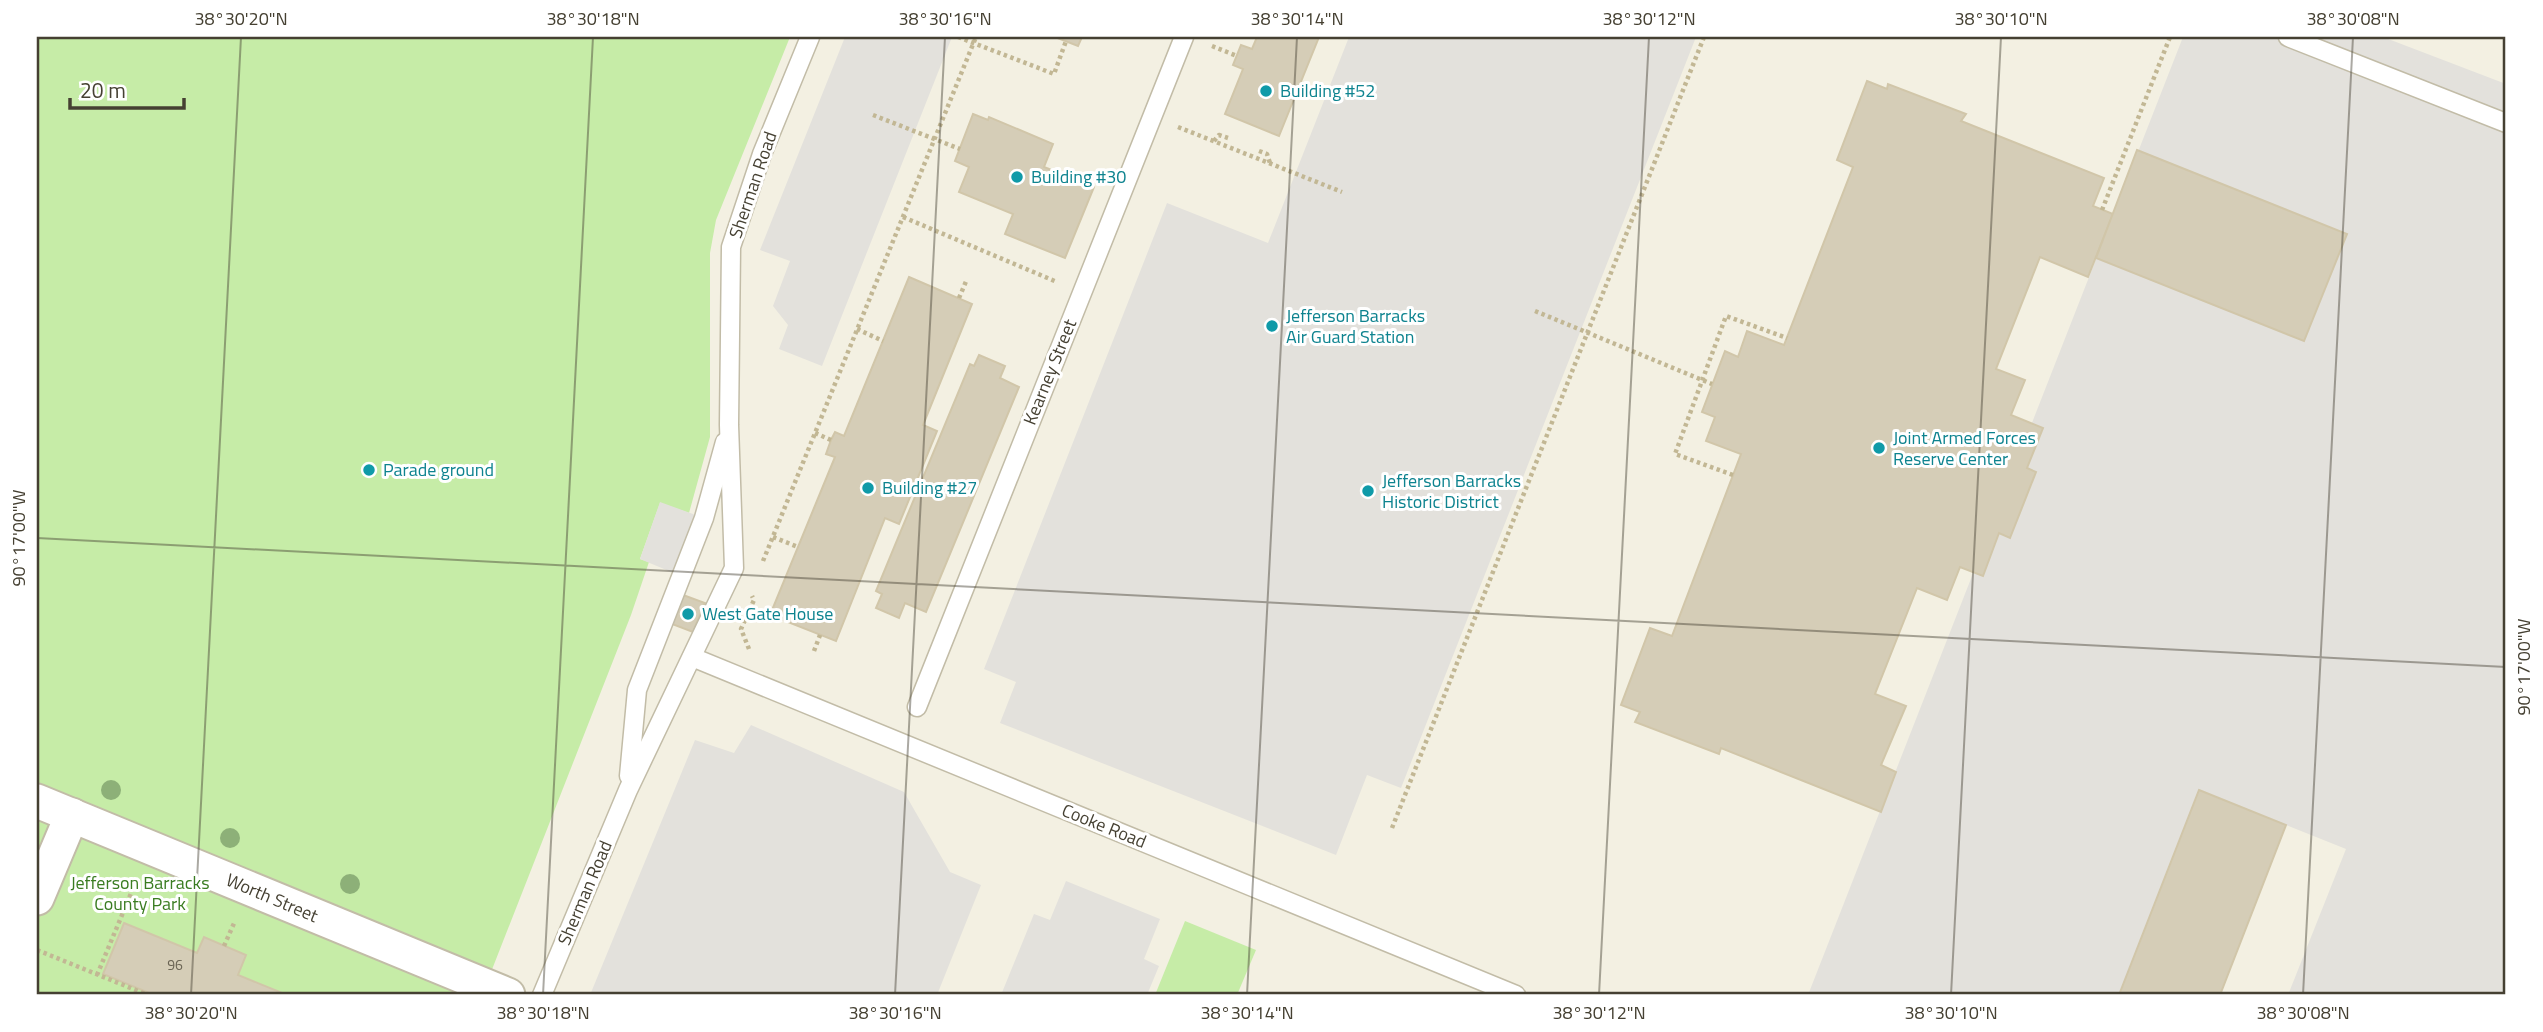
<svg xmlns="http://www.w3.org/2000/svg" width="2543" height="1032" font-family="'Titillium Web',sans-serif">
<rect width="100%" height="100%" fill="#f3f0e2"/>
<g fill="#c6eca7">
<path d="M37 37H790L716 220 710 253V437L689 513 660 503 640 559 649 562 631 615 482 995H37Z"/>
<path d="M1185 921 1256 950 1237 995H1155Z"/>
</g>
<g fill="#e3e1dc">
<path d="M845 37H952L822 366 779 349 788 325 773 306 790 261 760 250Z"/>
<path d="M1349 37H1696L1401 788 1367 775 1336 855 1000 723 1016 682 984 669 1167 203 1268 243Z"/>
<path d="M2183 37H2383L2506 84V995H2288L2346 849 2199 790 2119 995H1808Z"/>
<path d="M660 502 704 518 681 576 640 559Z"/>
<path d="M751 725 904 792 950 872 981 885 937 995H590L695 740 734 753Z"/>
<path d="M1066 881 1160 919 1144 959 1159 966 1147 995H1001L1034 914 1050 920Z"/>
</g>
<g fill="#d5cdb7" stroke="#d1c6a9" stroke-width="2">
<path d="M1055 37H1082L1078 46Z"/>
<path d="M1257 37H1319L1279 136 1225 114 1243 69 1233 65 1241 45 1252 49Z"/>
<path d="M1867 81 1887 89 1888 84 1966 114 1961 121 2104 178 2093 206 2113 214 2088 277 2040 257 1996 369 2025 380 2011 415 2043 428 2027 468 2036 472 2010 538 1999 533 1983 576 1960 567 1947 600 1917 588 1875 694 1906 706 1881 765 1896 772 1881 812 1721 748 1719 754 1635 722 1640 712 1621 705 1650 628 1672 636 1741 454 1706 441 1715 417 1702 412 1725 351 1738 357 1747 331 1784 345 1853 167 1837 160Z"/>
<path d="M973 114 988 120 989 117 1053 144 1044 167 1094 187 1065 258 1005 234 1013 214 959 192 969 167 955 161Z"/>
<path d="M2137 150 2347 234 2304 341 2096 258Z"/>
<path d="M909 277 972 304 923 425 937 431 899 524 885 518 836 641 770 615 835 457 826 454 831 440 835 432 844 436Z"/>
<path d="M979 355 1005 366 1000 378 1019 387 926 612 905 603 899 618 876 608 882 594 876 591 970 364 974 366Z"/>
<path d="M683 595 705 603 693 632 672 624Z"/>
<path d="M2199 790 2286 825 2220 995H2119Z"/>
<path d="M124 923 197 953 204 937 246 955 238 975 287 995H154L103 974Z"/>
</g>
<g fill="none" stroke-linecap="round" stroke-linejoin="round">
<defs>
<g id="service">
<path d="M2288 37 2506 123"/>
<path d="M692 657 1516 995"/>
<path d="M917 707 1184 37"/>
<path d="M629 776 637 690 704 518 725 442"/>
<path d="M542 995 628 790 734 568 729 425 731 247 762 154 810 37"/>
</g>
<g id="minor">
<path d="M37 801 508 995"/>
<path d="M37 898 72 815"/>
</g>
</defs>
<use href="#service" stroke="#c2bca7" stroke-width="21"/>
<use href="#minor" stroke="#c2bca7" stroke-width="37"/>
<g stroke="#c2b794" stroke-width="4.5" stroke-dasharray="3.5 3.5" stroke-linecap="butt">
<path d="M958 37 1054 74 1066 41"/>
<path d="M1212 46 1237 56"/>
<path d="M873 115 960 149"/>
<path d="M1178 127 1342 192"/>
<path d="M1214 141 1219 135 1228 138"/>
<path d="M1259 151 1267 154 1270 163"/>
<path d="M2102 210 2170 37"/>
<path d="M903 217 1057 282"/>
<path d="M959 298 967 279"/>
<path d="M1535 311 1712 384"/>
<path d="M857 329 883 341"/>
<path d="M815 433 831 440"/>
<path d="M1733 475 1675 454 1726 316 1787 338"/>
<path d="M773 537 798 547"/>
<path d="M763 561 976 37"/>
<path d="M749 649 741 629 754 600 752 596"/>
<path d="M814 651 820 635"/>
<path d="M1392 828 1704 37"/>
<path d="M224 946 235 921"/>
<path d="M37 950 148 995"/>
<path d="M97 975 137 879"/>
</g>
<use href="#service" stroke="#fff" stroke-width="18"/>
<use href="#minor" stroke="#fff" stroke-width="33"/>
</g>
<g fill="#8db078">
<circle cx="111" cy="790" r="10"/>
<circle cx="230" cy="838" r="10"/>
<circle cx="350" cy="884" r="10"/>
</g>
<path fill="none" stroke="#454032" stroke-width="2" stroke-opacity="0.45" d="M37 538 2506 667M191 995 241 37M543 995 593 37M895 995 945 37M1247 995 1297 37M1599 995 1649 37M1951 995 2001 37M2303 995 2353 37"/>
<g fill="#0f9aa8" stroke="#fff" stroke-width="2.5">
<circle cx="1266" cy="91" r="7"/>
<circle cx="1017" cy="177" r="7"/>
<circle cx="1272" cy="326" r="7"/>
<circle cx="1879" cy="448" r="7"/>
<circle cx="369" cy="470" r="7"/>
<circle cx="868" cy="488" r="7"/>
<circle cx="1368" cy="491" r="7"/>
<circle cx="688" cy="614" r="7"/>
</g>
<g text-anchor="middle" stroke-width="6" stroke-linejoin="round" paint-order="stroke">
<g font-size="14" fill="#696353">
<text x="175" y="970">96</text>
</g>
<g font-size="18" fill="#0d838f" stroke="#fff" text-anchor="start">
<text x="1280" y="97">Building #52</text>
<text x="1031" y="183">Building #30</text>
<text x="1286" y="322">Jefferson Barracks<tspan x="1286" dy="21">Air Guard Station</tspan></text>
<text x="1893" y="444">Joint Armed Forces<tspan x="1893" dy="21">Reserve Center</tspan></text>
<text x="383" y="476">Parade ground</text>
<text x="1382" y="487">Jefferson Barracks<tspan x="1382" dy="21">Historic District</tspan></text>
<text x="882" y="494">Building #27</text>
<text x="702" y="620">West Gate House</text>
</g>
<g font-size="18" fill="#454032" stroke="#fff">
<text transform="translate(753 185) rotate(-71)" y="6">Sherman Road</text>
<text transform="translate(1050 372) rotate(-68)" y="6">Kearney Street</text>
<text transform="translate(1104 826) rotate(22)" y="6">Cooke Road</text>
<text transform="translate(585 893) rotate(-67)" y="6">Sherman Road</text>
<text transform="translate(272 898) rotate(23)" y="6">Worth Street</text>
</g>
<g font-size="18" fill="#3a7c21" stroke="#fff">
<text x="140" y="889">Jefferson Barracks<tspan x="140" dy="21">County Park</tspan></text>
</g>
</g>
<rect width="2543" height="1032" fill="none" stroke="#ffffff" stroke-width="77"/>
<path d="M70 98v10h114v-10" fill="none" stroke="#454032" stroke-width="3.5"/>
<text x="80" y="98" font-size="21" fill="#454032" stroke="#ffffff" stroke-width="5" paint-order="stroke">20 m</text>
<rect x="38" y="38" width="2466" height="955" fill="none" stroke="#454032" stroke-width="2.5"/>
<g font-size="18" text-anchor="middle" fill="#454032">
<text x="241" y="25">38°30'20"N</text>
<text x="593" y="25">38°30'18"N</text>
<text x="945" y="25">38°30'16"N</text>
<text x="1297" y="25">38°30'14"N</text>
<text x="1649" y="25">38°30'12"N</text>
<text x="2001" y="25">38°30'10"N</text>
<text x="2353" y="25">38°30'08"N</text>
<text transform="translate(19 538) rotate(-90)" y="6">90°17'00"W</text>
<text transform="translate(2524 667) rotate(-90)" y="6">90°17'00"W</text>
<text x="191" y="1019">38°30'20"N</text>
<text x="543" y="1019">38°30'18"N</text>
<text x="895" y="1019">38°30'16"N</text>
<text x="1247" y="1019">38°30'14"N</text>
<text x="1599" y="1019">38°30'12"N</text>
<text x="1951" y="1019">38°30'10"N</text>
<text x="2303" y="1019">38°30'08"N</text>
</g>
</svg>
